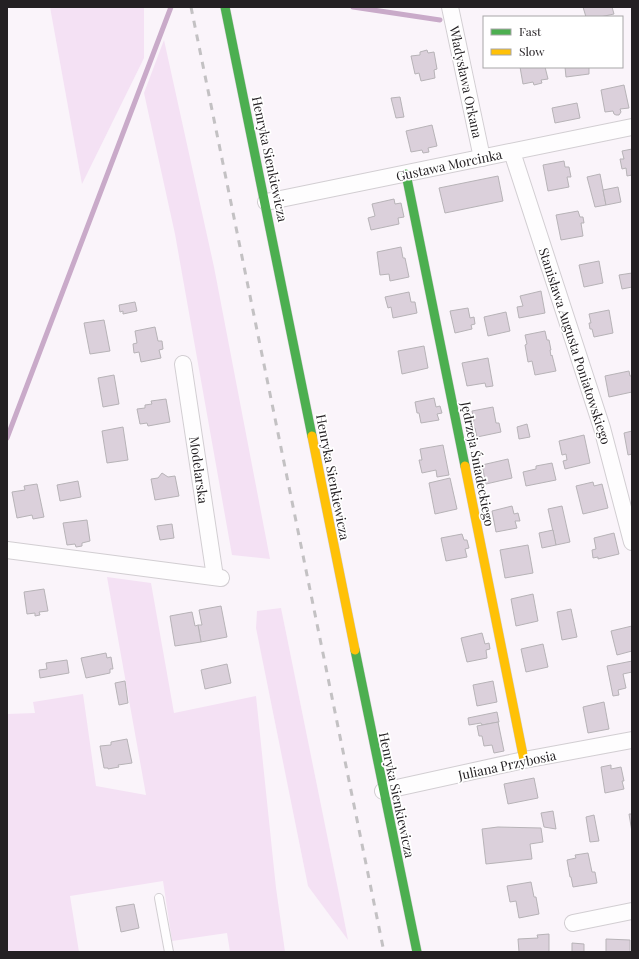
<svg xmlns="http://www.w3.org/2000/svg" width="639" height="959" font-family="'Playfair Display',serif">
<rect width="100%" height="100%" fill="#faf4fa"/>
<g fill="#f4e1f4">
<path d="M50 7H144V58L82 184Z"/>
<path d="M164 40 214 267 270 559 232 555 175 234 144 93Z"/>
<path d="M107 577 151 583 174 713 256 696 276 888 285 952H230L227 933 172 941 163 881 70 896 79 952H7V714L35 713 33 702 83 694 96 786 146 795Z"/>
<path d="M281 608 341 904 348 940 308 886 256 628 257 611Z"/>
</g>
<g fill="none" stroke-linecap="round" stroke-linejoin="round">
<g stroke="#c9aac9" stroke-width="5">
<path d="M353 7 440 20"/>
<path d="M7 438 171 7"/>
</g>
</g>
<g fill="#dbd0db" stroke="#b7b3b7">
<path d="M583 7H612L614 14 600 17H586Z"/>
<path d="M427 50 428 53 434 52 437 69 434 70 435 78 421 81 419 73 415 74 411 56 420 55V52Z"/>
<path d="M520 67H545L548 79 541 80 542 83 534 85 533 82 523 84Z"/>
<path d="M565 67H589V74L566 77Z"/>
<path d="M624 85 629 108 620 109 621 112 619 115H616L614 114 613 111 605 112 601 90Z"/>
<path d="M400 97 404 117 396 118 391 98Z"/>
<path d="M577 103 580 118 555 123 552 108Z"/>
<path d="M432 125 437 146 428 148 429 152 423 153 422 150 411 152 406 131Z"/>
<path d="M632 149V175L627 176 626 168 622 169 620 159H624L622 151Z"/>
<path d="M564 161 565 167H569L571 177H567L569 187 548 191 543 165Z"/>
<path d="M600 174 606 205 595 207 587 177Z"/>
<path d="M498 176 503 201 445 213 439 188Z"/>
<path d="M618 187 621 202 606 205 603 190Z"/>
<path d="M394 199 395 204 401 203 404 217 398 218 399 224 371 230 368 218 375 216 372 204Z"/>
<path d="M578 211 580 217H583L584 223H581L583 236 561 240 556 215Z"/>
<path d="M401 247 403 258H405L409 277 390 281 389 274 380 275 377 252Z"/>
<path d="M599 261 603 283 584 287 579 265Z"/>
<path d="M632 273V287L622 289 619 275Z"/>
<path d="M541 291 545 313 519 318 517 307 523 306 520 296Z"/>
<path d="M409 292 411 302H415L417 313 393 318 391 307 388 308 385 297Z"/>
<path d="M135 302 137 311 123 314V311L120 312 119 305Z"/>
<path d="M468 308 470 318 474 317 475 324 471 325 472 329 455 333 450 311Z"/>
<path d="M609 310 613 333 594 337 592 329H590L589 323H591L589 314Z"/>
<path d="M506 312 510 331 488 336 484 317Z"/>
<path d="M104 320 110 351 90 354 84 323Z"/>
<path d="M155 327 158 341H162L163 349 159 350 161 358 141 362 139 352 134 353 133 344 137 343 135 331Z"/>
<path d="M545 331 547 340H549L551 350H550L551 356 552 355 556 371 535 375 532 361 528 362 525 345 527 344 525 335Z"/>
<path d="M424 346 428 368 402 374 398 351Z"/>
<path d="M488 358 493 386 486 387 485 383 467 386 462 363Z"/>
<path d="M629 371 630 376H632V392L609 397 605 376Z"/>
<path d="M114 375 119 404 103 407 98 378Z"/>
<path d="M434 398 436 407 440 406 442 413 437 414 439 420 421 423 419 413H417L415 402Z"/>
<path d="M166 399 170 422 148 426 147 423 140 424 137 409 145 408V405L152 404 151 401Z"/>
<path d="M493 407 496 423H499L501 432 477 437 475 428H471L470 422 474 421 472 411Z"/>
<path d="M527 424 530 437 519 439 517 427Z"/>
<path d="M123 427 128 460 107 463 102 431Z"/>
<path d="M632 431V454L628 455 624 433Z"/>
<path d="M584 435 590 463 565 469 563 461 567 460 566 454 562 455 559 441Z"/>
<path d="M443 445 449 475 437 477 436 470 422 473 419 460H422L420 449Z"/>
<path d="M508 459 512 478 486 484 482 465Z"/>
<path d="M552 463 556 480 526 486 523 472 536 469V466Z"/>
<path d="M162 473 168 477 175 476 179 496 155 500 151 479 158 478Z"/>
<path d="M450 478 457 509 435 514 429 483Z"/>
<path d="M78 481 81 497 60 501 57 485Z"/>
<path d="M593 482 594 486 602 484 608 508 583 514 576 486Z"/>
<path d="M37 484 44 517 33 519 32 515 17 518 12 492 25 490 24 486Z"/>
<path d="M512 506 514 514 518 513 520 521H515L517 528 496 532 492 511Z"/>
<path d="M562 506 570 542 556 545 548 509Z"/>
<path d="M87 520 90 541 82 543V546L76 547 75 544 67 545 63 523Z"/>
<path d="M172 524 174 538 160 540 157 526Z"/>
<path d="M553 530 556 545 542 548 539 533Z"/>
<path d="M614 533 619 554 598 559V557L593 558 592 550 596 549 594 538Z"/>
<path d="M462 534 464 540H467L469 548 465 549 467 557 446 561 441 538Z"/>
<path d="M528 545 533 573 505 578 500 550Z"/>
<path d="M44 589 48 611 39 612 40 615 35 616V613L27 614 24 592Z"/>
<path d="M533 594 538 621 516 626 511 599Z"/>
<path d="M221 606 227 637 201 642 198 625H202L199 610Z"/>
<path d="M571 609 577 637 562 640 557 612Z"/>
<path d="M192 612 195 626 198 625 201 642 175 646 170 616Z"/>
<path d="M632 626V651L617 655 611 631Z"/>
<path d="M482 633 485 644 489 643 490 649 486 650 487 658 467 662 461 638Z"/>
<path d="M543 644 548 667 526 672 521 649Z"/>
<path d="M106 653 107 658 111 657 113 669H110V673L86 678 81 658Z"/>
<path d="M67 660 69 673 40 678 39 670 47 669 46 663Z"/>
<path d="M632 661V672L623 674 626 688 618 690 619 695 613 696 607 666Z"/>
<path d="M227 664 231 683 205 689 201 670Z"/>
<path d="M125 681 128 703 119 705 115 683Z"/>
<path d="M493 681 497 702 477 706 473 685Z"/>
<path d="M604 702 609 729 588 733 583 707Z"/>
<path d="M497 712 499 722 482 725 481 723 469 725 468 718Z"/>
<path d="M498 722 504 751 494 753 492 745 484 746 482 736H479L477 726Z"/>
<path d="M127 739 132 763 118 765 119 767 108 769V768H104L100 746 111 745V742Z"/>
<path d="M611 765V769L621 767 624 781H622L624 789 605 793 601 767Z"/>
<path d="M534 778 538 798 508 804 504 784Z"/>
<path d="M553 811 556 829 544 827 541 813Z"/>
<path d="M629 814H632V832Z"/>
<path d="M594 815 599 841 590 842 586 817Z"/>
<path d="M498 827 541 828 543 842 530 844 532 859 486 864 482 829Z"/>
<path d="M588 853 592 872H595L597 883 573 887 571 877H570L567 860 576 858 575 855Z"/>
<path d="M531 882 534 897H536L539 914 519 918 516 901 510 902 507 886Z"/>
<path d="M134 904 139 928 121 932 116 907Z"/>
<path d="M549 934V952H519L518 939 538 938 537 935Z"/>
<path d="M606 939 630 940V952H606Z"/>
<path d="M572 943 584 944V952H572Z"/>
</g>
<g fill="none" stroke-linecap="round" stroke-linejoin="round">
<defs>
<path id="lane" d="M159 898 169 952"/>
<g id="street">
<path d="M450 7 482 158"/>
<path d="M512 152 602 428 632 542"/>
<path d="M266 202 632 127"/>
<path d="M183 364 215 577"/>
<path d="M7 550 221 578"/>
<path d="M383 791 524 760 632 740"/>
<path d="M573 923 632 911"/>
</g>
<g id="fast">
<path d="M225 7 312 436"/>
<path d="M406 174 465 466"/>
<path d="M355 650 417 952"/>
</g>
<g id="slow">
<path d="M312 436 355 650"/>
<path d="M465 466 524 760"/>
</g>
</defs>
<use href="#lane" stroke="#d2ced2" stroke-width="10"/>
<use href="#street" stroke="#d2ced2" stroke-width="18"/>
<use href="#fast" stroke="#d2ced2" stroke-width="10"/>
<use href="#slow" stroke="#d2ced2" stroke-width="10"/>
<use href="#lane" stroke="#fefdfe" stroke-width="8"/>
<use href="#street" stroke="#fefdfe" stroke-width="16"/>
<use href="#fast" stroke="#4caf50" stroke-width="9"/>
<use href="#slow" stroke="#ffc107" stroke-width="9"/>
<path stroke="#c3c1c3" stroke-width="3" stroke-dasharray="7 7" stroke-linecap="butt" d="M191 7 384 952"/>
</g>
<g text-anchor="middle" stroke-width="3.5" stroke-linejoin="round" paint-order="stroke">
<g font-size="13" fill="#242023" stroke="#fff">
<text transform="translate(466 82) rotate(78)" y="5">Władysława Orkana</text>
<text transform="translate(270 159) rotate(78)" y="5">Henryka Sienkiewicza</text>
<text transform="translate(449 165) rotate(-12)" y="5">Gustawa Morcinka</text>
<text transform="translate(575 346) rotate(72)" y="5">Stanisława Augusta Poniatowskiego</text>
<text transform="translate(478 464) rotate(79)" y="5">Jędrzeja Śniadeckiego</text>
<text transform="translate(199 470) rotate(82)" y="5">Modelarska</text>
<text transform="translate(333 477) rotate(79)" y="5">Henryka Sienkiewicza</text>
<text transform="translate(507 765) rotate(-12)" y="5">Juliana Przybosia</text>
<text transform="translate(397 795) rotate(78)" y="5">Henryka Sienkiewicza</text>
</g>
</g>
<rect width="639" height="959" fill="none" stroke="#242023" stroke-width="16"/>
<rect x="483" y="16" width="140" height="52" fill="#ffffff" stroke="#a7a6a7"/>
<rect x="491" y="29" width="20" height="6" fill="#4caf50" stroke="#a7a6a7"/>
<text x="519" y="36" font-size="12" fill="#242023">Fast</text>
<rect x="491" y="49" width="20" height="6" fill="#ffc107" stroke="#a7a6a7"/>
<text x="519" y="56" font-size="12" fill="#242023">Slow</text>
</svg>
